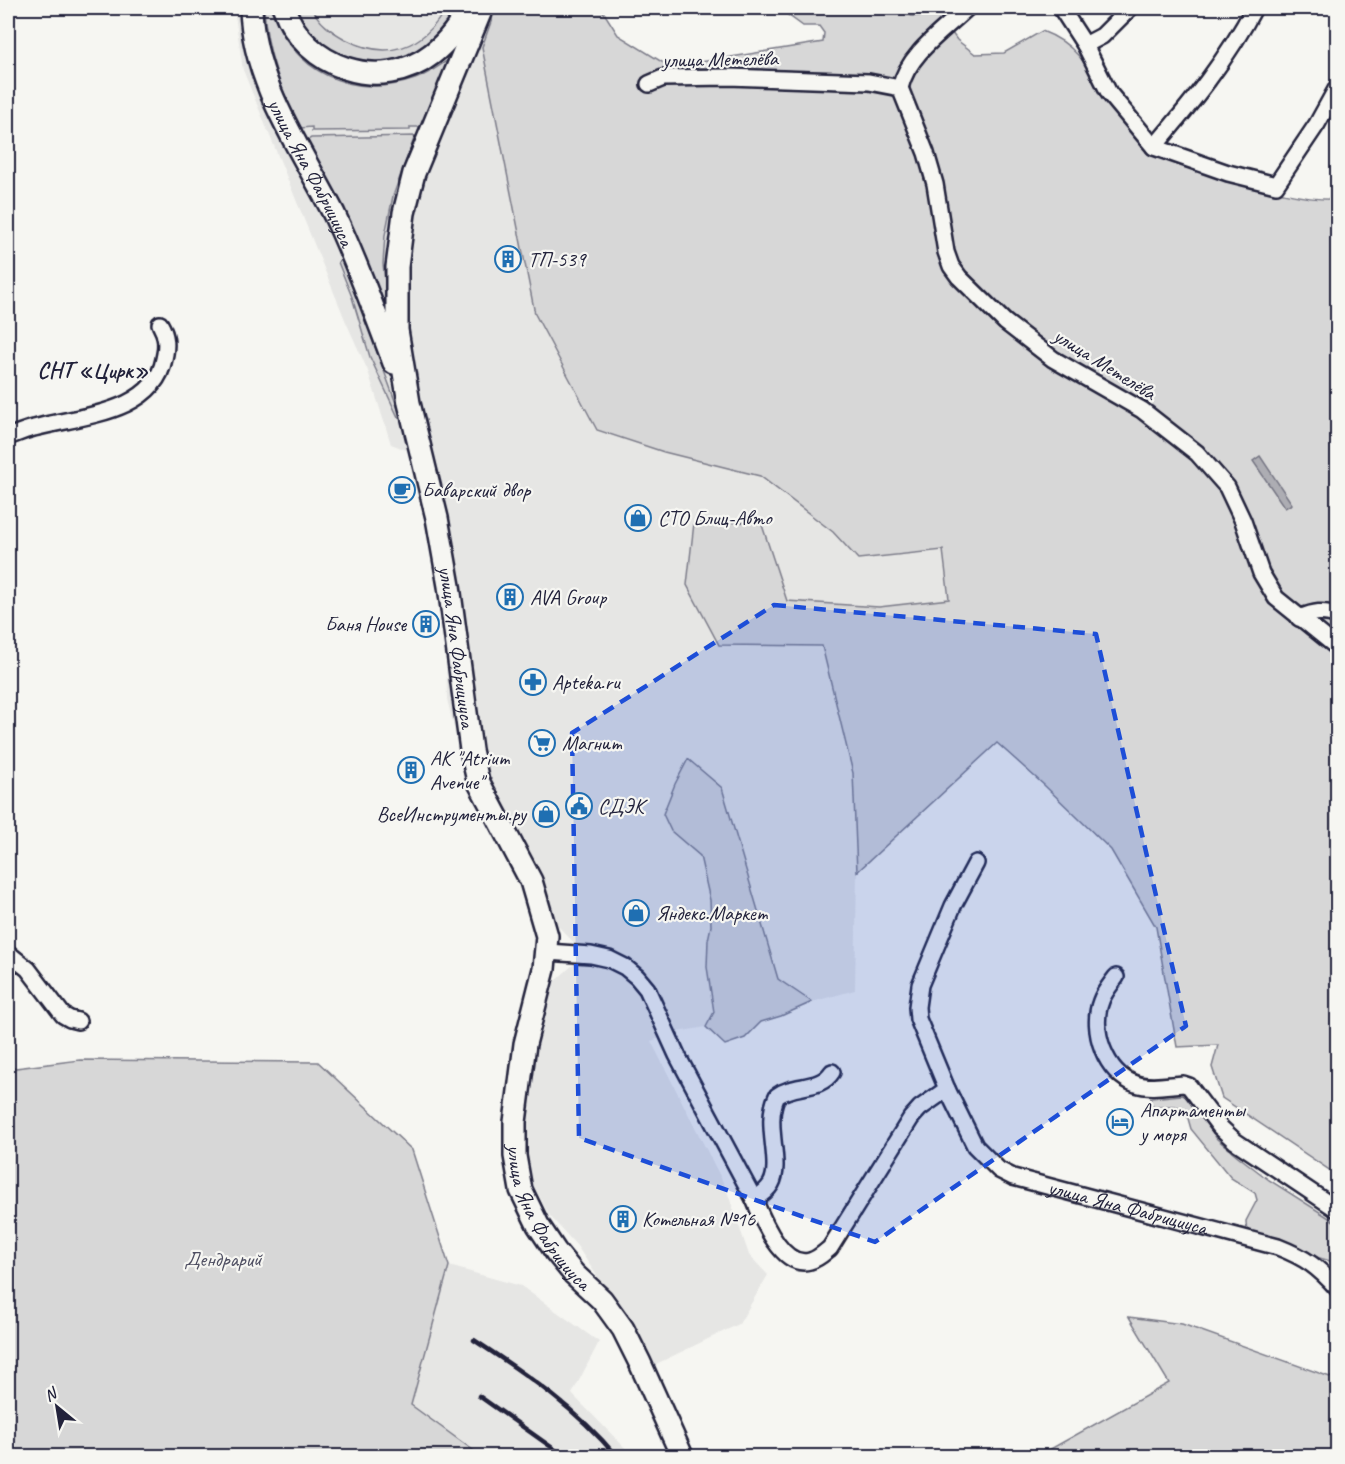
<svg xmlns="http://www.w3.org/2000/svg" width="1345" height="1464" font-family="Caveat,sans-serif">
<rect width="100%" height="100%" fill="#f6f6f2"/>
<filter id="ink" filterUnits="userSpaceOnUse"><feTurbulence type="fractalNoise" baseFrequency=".0167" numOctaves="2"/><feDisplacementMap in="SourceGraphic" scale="12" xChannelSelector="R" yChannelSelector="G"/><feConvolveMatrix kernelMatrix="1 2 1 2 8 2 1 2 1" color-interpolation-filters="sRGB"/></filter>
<g filter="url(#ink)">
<g fill="#e6e6e4">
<path d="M234 8H496L482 48 597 430 664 452 760 476 833 532 858 559 943 549 949 599 879 607 787 601 761 522 694 523 719 645H822L853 773 857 872 855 990 812 1002 778 979 722 788 688 759 671 831 700 856 710 900 711 926 708 940 707 967 714 1012 706 1027 677 1032 651 1041 726 1188 749 1255 768 1275 739 1324 650 1367 617 1306 577 1246 549 1215 532 1182 524 1139 537 1045 555 981 585 954 517 884 467 781 447 699 446 639 441 554 414 453 391 444 368 371 346 322 243 70Z"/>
<path d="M449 1266 521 1286 599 1342 572 1394 633 1456H481L410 1405Z"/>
</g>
<g fill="#d7d7d7" stroke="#7c7c89" stroke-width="1.5">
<path d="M264 8H271C291 71 352 101 415 79 429 74 442 64 455 55L420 127H410V130L312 131V127L300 128C281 89 266 51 264 8Z"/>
<path d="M295 8H312C319 23 331 31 345 39 387 61 423 49 446 8H458C449 21 440 37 426 47 414 54 400 60 387 63 351 72 306 41 295 8Z"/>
<path d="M496 8H601L618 35 670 67 823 42 824 33 819 26H803L784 12V8H893L912 16 939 15 957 40 975 54 1004 53 1042 31C1088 48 1095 86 1122 122 1135 138 1154 152 1172 162 1185 168 1202 170 1216 174 1254 185 1299 201 1337 199V1175L1222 1098 1212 1067 1218 1045 1177 1047 1156 927 1111 850 1044 785 997 743 857 872 853 773 822 646 719 645 687 585 694 523 761 522 787 601 879 607 949 599 943 550 858 559 833 532 760 476 664 452 597 430 535 314 482 47Z"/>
<path d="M415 136 393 196 385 235 383 264 389 319 362 251 340 203 306 141 311 138Z"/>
<path d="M343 259 401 417H398L370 357 352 297 338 262Z"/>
<path d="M688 759 722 788 778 979 812 1002 781 1016 761 1022 745 1038 725 1045 706 1027 714 1012 707 967 708 940 711 926 710 900 700 856 671 831 663 814 675 784Z"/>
<path d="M80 1060 318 1062 412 1150 449 1266 411 1405 481 1456H8V1069Z"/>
<path d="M1182 1095 1190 1098 1217 1139 1239 1157 1269 1180 1337 1223V1263L1247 1237 1246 1221 1257 1200 1255 1193 1231 1178 1191 1129 1187 1115 1181 1108 1175 1106H1152L1149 1104 1151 1098Z"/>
<path d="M1129 1317 1182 1324 1330 1377H1337V1456H1038L1169 1383Z"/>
</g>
<path fill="#adadb3" stroke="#757583" stroke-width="1.5" d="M1260 456 1292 504 1285 508 1253 461Z"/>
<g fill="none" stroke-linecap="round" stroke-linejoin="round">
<defs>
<g id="minor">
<path d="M1061 8 1085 45 1109 93 1154 147 1228 173 1276 185 1317 124 1338 86"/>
<path d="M1085 45 1102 36 1130 8"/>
<path d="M649 84 663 78 728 77 869 82 900 88 926 153 935 184 946 252 951 266 959 277 1005 322 1053 359 1142 410 1197 453 1227 487 1243 521 1261 573 1276 598 1338 648"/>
<path d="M900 88C908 54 943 31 967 8"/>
<path d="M1154 147C1191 104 1228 58 1254 8"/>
<path d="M8 437C16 434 25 430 34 428 76 416 154 414 164 359 167 346 167 336 160 324"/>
<path d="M1299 618C1314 612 1323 610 1338 616"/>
<path id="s1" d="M976 863 953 906 920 985 917 1007 918 1019 947 1089 975 1146 999 1170 1013 1177 1278 1247C1306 1258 1318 1267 1338 1289"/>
<path d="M547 952 591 955 609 959 625 967 637 977 647 989 677 1055 754 1199C762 1219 782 1269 810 1261 818 1259 824 1253 830 1248L911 1118 920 1108 947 1089"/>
<path d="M8 953 28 969 63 1015 70 1019 78 1021"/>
<path d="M1116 977C1111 984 1104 992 1101 1001 1090 1029 1105 1074 1136 1084 1150 1089 1168 1085 1183 1084L1189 1086 1220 1127 1235 1141 1338 1210"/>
<path d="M754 1199C761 1195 767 1191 771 1184 783 1163 763 1124 777 1096 794 1083 820 1091 832 1072"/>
</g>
<g id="secondary">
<path id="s2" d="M251 8C253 83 301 149 334 214 357 262 375 313 394 363"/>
<path d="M284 8C304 68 381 94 432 54 449 41 459 25 470 8"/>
<path id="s3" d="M482 8 414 173 404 213 397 267V330L409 403 437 518 449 586 471 750 478 781 531 881 547 936 544 969 525 1044 515 1122V1156L521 1190 538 1225 556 1252 574 1274 602 1300 623 1329 640 1363 682 1456"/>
</g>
</defs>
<use href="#minor" stroke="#22223b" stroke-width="20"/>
<use href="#secondary" stroke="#22223b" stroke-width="26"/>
<use href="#minor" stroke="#f6f6f2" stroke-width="15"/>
<use href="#secondary" stroke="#f6f6f2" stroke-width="21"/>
<g stroke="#22223b" stroke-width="4.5">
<path d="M474 1340C526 1374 577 1409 616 1456"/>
<path d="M479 1396 564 1456"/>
</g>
</g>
</g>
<path fill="#1d4ed8" fill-opacity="0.2" stroke="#1d4ed8" stroke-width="4.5" stroke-dasharray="12 8" stroke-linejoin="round" d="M774 605 1096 634 1186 1026 875 1242 579 1138 572 733Z"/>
<defs>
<symbol id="building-ring" viewBox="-11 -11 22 22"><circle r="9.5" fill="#f6f6f2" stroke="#1f6fb2" stroke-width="1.5"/><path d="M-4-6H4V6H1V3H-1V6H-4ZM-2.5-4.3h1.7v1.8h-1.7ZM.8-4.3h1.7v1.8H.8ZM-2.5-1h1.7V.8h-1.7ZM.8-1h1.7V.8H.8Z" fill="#1f6fb2"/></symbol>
<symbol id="cafe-ring" viewBox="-11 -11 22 22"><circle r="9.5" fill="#f6f6f2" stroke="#1f6fb2" stroke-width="1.5"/><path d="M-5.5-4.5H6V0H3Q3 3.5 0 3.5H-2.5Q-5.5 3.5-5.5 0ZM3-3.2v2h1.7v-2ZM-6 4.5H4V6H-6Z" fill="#1f6fb2"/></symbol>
<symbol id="shop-ring" viewBox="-11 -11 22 22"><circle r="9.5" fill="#f6f6f2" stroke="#1f6fb2" stroke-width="1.5"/><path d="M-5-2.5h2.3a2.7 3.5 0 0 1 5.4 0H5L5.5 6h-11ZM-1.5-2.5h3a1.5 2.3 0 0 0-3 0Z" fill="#1f6fb2"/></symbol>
<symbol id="pharmacy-ring" viewBox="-11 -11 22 22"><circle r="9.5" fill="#f6f6f2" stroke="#1f6fb2" stroke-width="1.5"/><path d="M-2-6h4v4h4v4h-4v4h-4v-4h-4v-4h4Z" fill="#1f6fb2"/></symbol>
<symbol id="supermarket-ring" viewBox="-11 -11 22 22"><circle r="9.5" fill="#f6f6f2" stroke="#1f6fb2" stroke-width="1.5"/><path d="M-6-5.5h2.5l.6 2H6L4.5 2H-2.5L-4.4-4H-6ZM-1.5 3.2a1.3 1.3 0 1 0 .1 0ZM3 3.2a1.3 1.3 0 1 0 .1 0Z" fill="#1f6fb2"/></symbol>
<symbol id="civic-ring" viewBox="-11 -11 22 22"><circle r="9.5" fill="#f6f6f2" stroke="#1f6fb2" stroke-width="1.5"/><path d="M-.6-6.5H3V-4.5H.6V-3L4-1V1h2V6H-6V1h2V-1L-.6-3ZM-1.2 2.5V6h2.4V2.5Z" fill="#1f6fb2"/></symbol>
<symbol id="hotel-ring" viewBox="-11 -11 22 22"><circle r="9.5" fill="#f6f6f2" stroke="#1f6fb2" stroke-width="1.5"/><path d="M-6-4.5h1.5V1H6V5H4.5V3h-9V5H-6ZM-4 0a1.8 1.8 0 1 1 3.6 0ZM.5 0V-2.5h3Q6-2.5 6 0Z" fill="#1f6fb2"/></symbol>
</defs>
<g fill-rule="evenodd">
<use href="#building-ring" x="493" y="244" width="30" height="30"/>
<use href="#cafe-ring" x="387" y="475" width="30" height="30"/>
<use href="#shop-ring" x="623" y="503" width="30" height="30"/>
<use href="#building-ring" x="495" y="582" width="30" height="30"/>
<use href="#building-ring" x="411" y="609" width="30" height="30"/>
<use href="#pharmacy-ring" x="518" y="667" width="30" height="30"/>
<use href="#supermarket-ring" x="527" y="728" width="30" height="30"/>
<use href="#building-ring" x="396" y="755" width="30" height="30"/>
<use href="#civic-ring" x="564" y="791" width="30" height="30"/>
<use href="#shop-ring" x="531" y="799" width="30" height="30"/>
<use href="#shop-ring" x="621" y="898" width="30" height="30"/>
<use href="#hotel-ring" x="1105" y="1107" width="30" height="30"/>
<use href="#building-ring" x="608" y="1204" width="30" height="30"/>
</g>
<g text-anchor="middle" stroke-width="4.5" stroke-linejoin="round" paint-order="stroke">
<g font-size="21" fill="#22223b" stroke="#f6f6f2">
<text transform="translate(720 59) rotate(-1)" y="7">улица Метелёва</text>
<text dy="7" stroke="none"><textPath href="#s2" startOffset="177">улица Яна Фабрициуса</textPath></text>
<text transform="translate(1105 364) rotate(32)" y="7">улица Метелёва</text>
<text dy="7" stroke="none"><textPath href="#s3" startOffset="660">улица Яна Фабрициуса</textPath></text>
<text dy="7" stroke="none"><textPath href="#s1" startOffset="476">улица Яна Фабрициуса</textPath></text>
<text dy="7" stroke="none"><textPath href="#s3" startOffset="1260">улица Яна Фабрициуса</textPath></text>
</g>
<g font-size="21" fill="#22223b" stroke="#f6f6f2" text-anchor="start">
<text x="528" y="266">ТП-539</text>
<text x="422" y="497">Баварский двор</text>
<text x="658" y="525">СТО Блиц-Авто</text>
<text x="530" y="604">AVA Group</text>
<text x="406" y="631" text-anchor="end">Баня House</text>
<text x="552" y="689">Apteka.ru</text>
<text x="562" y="750">Магнит</text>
<text x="430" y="765">АК "Atrium<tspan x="430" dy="24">Avenue"</tspan></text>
<text x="598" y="813">СДЭК</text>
<text x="526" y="821" text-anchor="end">ВсеИнструменты.ру</text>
<text x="656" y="920">Яндекс.Маркет</text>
<text x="1140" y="1117">Апартаменты<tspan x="1140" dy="24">у моря</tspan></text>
<text x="642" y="1226">Котельная №16</text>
</g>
<g font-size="21" fill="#4f4f62" stroke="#f6f6f2">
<text x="223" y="1266">Дендрарий</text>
</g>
<g font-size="22" font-weight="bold" fill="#22223b" stroke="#f6f6f2">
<text x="93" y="378">СНТ «Цирк»</text>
</g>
</g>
<rect width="1345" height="1464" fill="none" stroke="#f6f6f2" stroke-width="30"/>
<rect x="15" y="15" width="1315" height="1434" fill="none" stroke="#22223b" stroke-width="2" filter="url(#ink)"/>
<g transform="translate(57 1407) rotate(330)" stroke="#f6f6f2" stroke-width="4.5" paint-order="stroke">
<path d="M0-4.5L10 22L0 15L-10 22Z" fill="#22223b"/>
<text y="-9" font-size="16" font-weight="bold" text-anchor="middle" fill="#22223b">N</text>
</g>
</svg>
